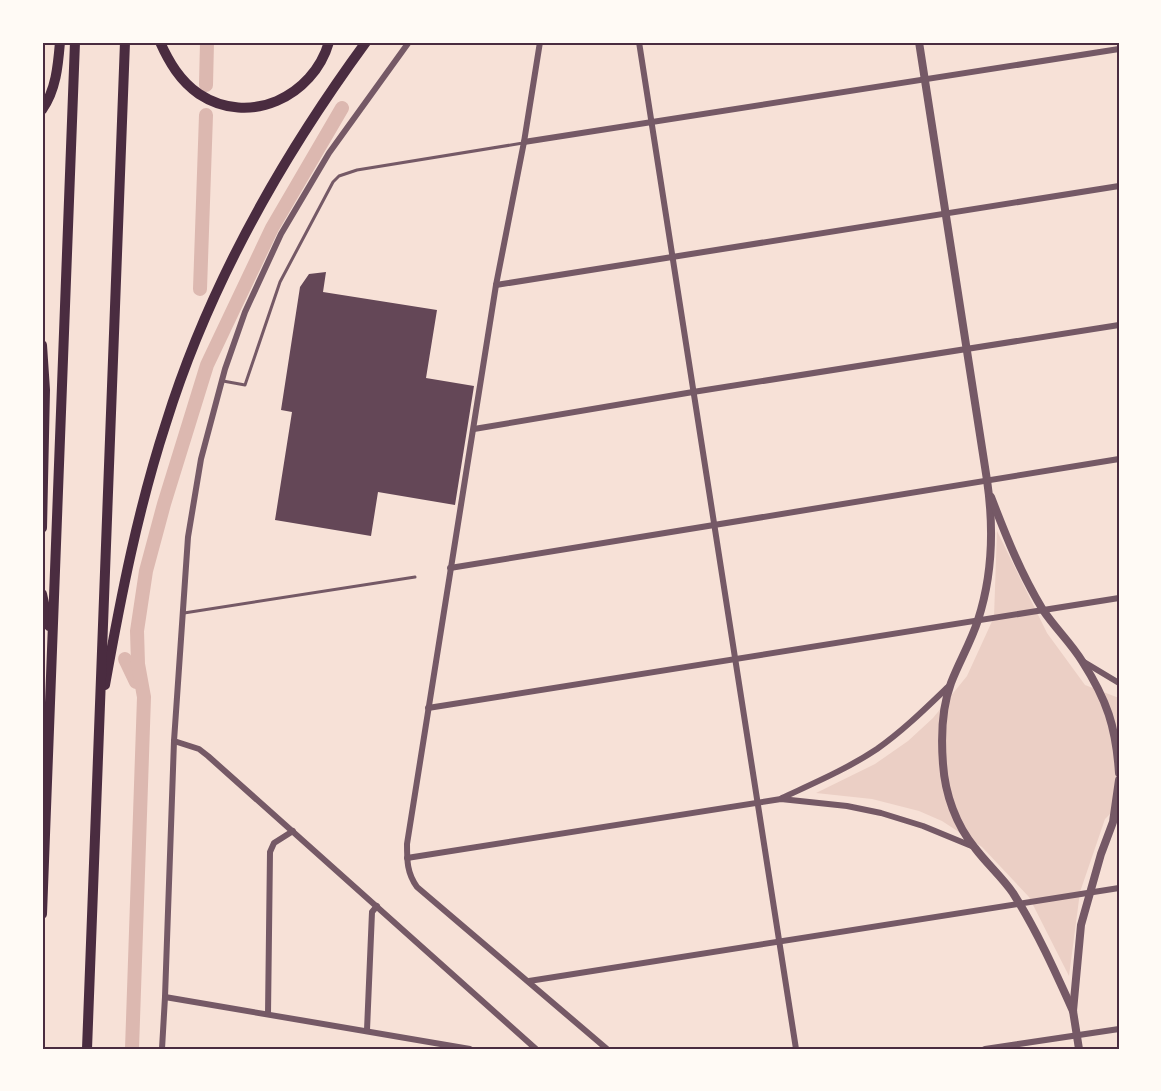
<svg xmlns="http://www.w3.org/2000/svg" width="1161" height="1091" font-family="Spectral,serif">
<rect width="100%" height="100%" fill="#f7e1d7"/>
<path fill="#ebcfc5" d="M997 531 1047 633 1085 685 1119 698V805L1105 819 1080 892 1069 976 1029 897 982 847 942 821 919 811 872 799 816 793 875 764 908 741 933 718 967 676 994 617Z"/>
<g fill="none" stroke-linecap="round" stroke-linejoin="round">
<g stroke="#dcb8b0" stroke-width="14">
<path d="M206 85 207 42"/>
<path d="M200 289 206 115"/>
<path d="M125 659 136 682"/>
<path d="M132 1049 144 697 138 664 137 631 146 571 164 504 207 365 272 228 342 108"/>
</g>
</g>
<path fill="#644757" d="M326 272 323 292 437 310 426 378 474 386 455 505 378 492 371 536 275 520 292 412 281 410 300 287 309 274Z"/>
<g fill="none" stroke-linecap="round" stroke-linejoin="round">
<g stroke="#755966" stroke-width="3">
<path d="M223 381 245 385 280 282 333 182 339 176 357 170 523 143"/>
<path d="M184 613 415 577"/>
</g>
<g stroke="#755966" stroke-width="6">
<path d="M540 42 524 142 496 285 407 844C407 861 407 873 417 887L607 1049"/>
<path d="M639 42 796 1049"/>
<path d="M524 142 1119 49"/>
<path d="M496 285 1119 186"/>
<path d="M474 429 693 392 1119 325"/>
<path d="M450 568 1119 459"/>
<path d="M1084 662 1119 683"/>
<path d="M428 708 1119 598"/>
<path d="M174 741 199 749 208 756 536 1049"/>
<path d="M782 798C814 783 847 769 877 749 904 730 927 707 950 685"/>
<path d="M407 858 781 799 847 806 881 813 923 826 974 847"/>
<path d="M529 981 1119 888"/>
<path d="M165 997 470 1049"/>
<path d="M268 1014 270 852 274 843 293 831"/>
<path d="M367 1030 372 912 377 906"/>
<path d="M162 1049 165 997 174 741 188 537 201 459 225 369 245 312 281 234 329 153 409 42"/>
<path d="M985 1049 1119 1029"/>
</g>
<g stroke="#755966" stroke-width="8">
<path d="M919 42 987 480C994 528 993 574 978 620 971 642 959 662 951 683 942 707 941 738 943 764 945 794 956 825 975 848 987 864 1002 877 1013 893 1037 931 1055 971 1073 1011"/>
<path d="M991 497C1006 536 1021 574 1043 610 1055 628 1071 643 1082 661 1107 700 1116 727 1119 773"/>
<path d="M1079 1049 1073 1011 1081 925 1101 854 1113 822 1119 780"/>
</g>
<g stroke="#4a2c40" stroke-width="10">
<path d="M160 42C169 62 180 81 199 94 249 127 313 97 329 42"/>
<path d="M42 110C56 90 58 66 60 42"/>
<path d="M42 345 45 390 42 528"/>
<path d="M42 594 49 626"/>
<path d="M105 685C121 596 138 509 166 423 209 285 281 158 366 42"/>
<path d="M42 914 75 42"/>
<path d="M87 1049 125 42"/>
</g>
</g>
<rect width="1161" height="1091" fill="none" stroke="#fffaf5" stroke-width="87"/>
<rect x="44" y="44" width="1074" height="1004" fill="none" stroke="#4a2c40" stroke-width="2"/>
</svg>
